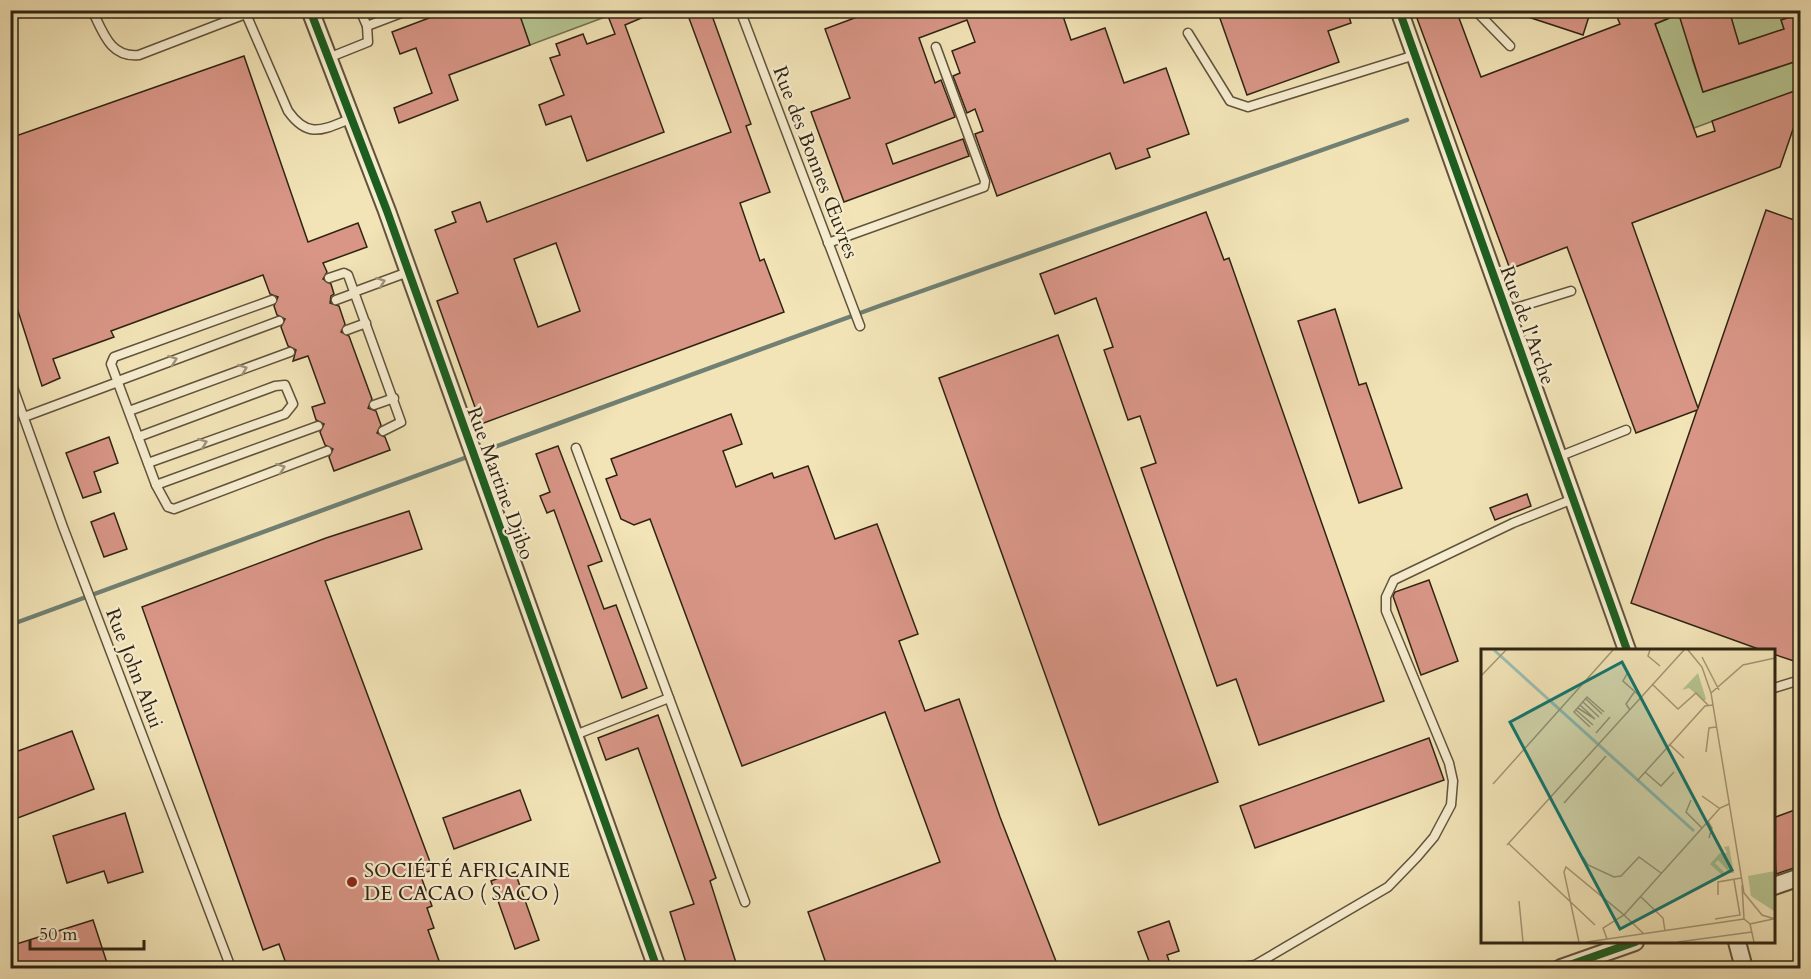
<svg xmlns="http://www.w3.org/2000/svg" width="1811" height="979" font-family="Cardo,serif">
<rect width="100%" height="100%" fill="#f2e4b7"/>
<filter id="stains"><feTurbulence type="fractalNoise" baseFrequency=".00333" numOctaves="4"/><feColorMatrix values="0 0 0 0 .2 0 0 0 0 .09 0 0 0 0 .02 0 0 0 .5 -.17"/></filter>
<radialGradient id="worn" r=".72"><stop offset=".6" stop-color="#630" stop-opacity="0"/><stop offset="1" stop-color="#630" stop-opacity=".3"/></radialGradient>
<g fill="#b6c592" stroke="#727452" stroke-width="1.5">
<path d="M518 11H602L605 17 530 45Z"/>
<path d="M1665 11H1800V15L1781 20 1784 29 1692 59 1703 92 1795 62 1800 77V89L1694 128 1655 24 1668 19Z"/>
</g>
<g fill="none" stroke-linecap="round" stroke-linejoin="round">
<g stroke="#708074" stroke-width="4.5">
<path d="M478 453 882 305 1407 120"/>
<path d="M10 625 470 456"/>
</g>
</g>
<g fill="#d99687" stroke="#2f2413" stroke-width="1.5" fill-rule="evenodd">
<path d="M450 10H518L530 45 449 75 458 100 399 123 394 108 432 93 416 48 400 54 392 32Z"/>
<path d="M623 10H660L625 25 664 132 587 161 571 116 546 125 539 105 564 95 550 58 560 55 556 44 583 34 587 44 615 34 608 16Z"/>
<path d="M686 10H710L751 124 746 126 770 192 740 203 760 261 764 259 784 312 481 424 437 301 458 293 435 230 456 222 452 212 480 202 487 222 731 132ZM556 243 580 311 538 327 514 259Z"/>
<path d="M876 10H1061L1071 40 1105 28 1124 83 1166 68 1189 134 1147 149 1150 157 1116 169 1110 153 997 196 975 134 983 131 975 109 967 113 953 76 960 73 952 51 975 42 967 20 919 38 935 83 941 80 955 117 886 144 893 164 963 139 969 156 844 202 811 112 850 98 825 29Z"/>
<path d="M1217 10H1347L1351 23 1328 31 1339 62 1247 95Z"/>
<path d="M1422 10H1456L1481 77 1620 24 1614 10H1688L1655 24 1697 137 1715 131 1712 121 1800 89V109L1780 167 1632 223 1698 408 1766 210 1800 222V663L1773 654V651H1764L1631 603 1697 410 1636 433 1567 247 1510 269 1415 13Z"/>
<path d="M1517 10H1591L1583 35 1516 13Z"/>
<path d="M1692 10H1729L1739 44 1784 29 1781 20 1800 14V60L1703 92 1679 15Z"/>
<path d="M244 56 308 242 358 223 367 247 323 263 327 272 323 279 331 284 334 294 331 296 330 303 339 306 345 324 341 332 349 336 372 399 368 408 376 411 381 425 377 433 385 437 390 450 334 471 329 457 333 449 325 445 320 432 324 424 316 420 312 407 325 403 308 356 293 361 296 350 288 346 281 327 285 319 277 315 274 306 278 297 270 294 263 275 111 331 114 337 53 359 60 378 42 386 10 286V138Z"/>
<path d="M1206 212 1224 260 1229 258 1384 701 1259 745 1236 679 1217 686 1141 468 1156 463 1140 416 1128 420 1104 350 1113 347 1096 298 1055 314 1040 274Z"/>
<path d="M1335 309 1359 385 1366 383 1402 488 1359 503 1298 321Z"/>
<path d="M1058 335 1218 782 1099 825 939 378Z"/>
<path d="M731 414 742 444 723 451 736 487 772 473 774 478 808 466 835 539 877 524 918 634 899 641 925 711 959 699 1000 817 1059 969H828L808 912 940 862 885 712 742 766 650 519 634 525 621 519 606 479 617 475 611 459Z"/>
<path d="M109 437 118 463 94 472 101 492 83 498 66 453Z"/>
<path d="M558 446 602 561 588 566 604 609 616 605 647 688 622 698 554 510 547 513 540 496 550 492 536 454Z"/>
<path d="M1527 494 1531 506 1495 520 1490 508Z"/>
<path d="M409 511 422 549 325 581 433 870 420 874 432 906 427 908 434 928 428 930 442 969H288L279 944 263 950 142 607 326 538Z"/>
<path d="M114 513 127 549 104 557 91 522Z"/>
<path d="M1429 580 1458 661 1421 675 1393 596 1395 592Z"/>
<path d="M658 715 716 878 710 881 738 969H688L670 912 694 904 638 748 606 760 598 738Z"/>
<path d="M72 731 94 789 10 821V754Z"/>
<path d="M1429 738 1444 780 1255 848 1240 806Z"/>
<path d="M520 790 531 820 454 849 443 818Z"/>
<path d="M1800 808V866L1776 874 1773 818Z"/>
<path d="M125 813 143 872 108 883 104 871 67 883 53 836Z"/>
<path d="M515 872 539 940 515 949 491 881Z"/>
<path d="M93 920 109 969H10V946Z"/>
<path d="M1169 921 1179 951 1167 955 1172 969H1152L1138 932Z"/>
</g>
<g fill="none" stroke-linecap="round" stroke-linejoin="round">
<defs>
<g id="service">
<path d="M92 10C103 32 110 58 139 55L256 10"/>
<path d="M740 10 860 326"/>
<path d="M1475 10 1510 46"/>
<path d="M246 14 288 111C308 139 322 130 350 119"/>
<path d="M367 26 409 10"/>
<path d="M1188 33 1230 101 1248 107 1415 55"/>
<path d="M328 58 368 42 367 26 360 10"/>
<path d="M828 243 984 187 985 181 936 47"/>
<path d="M329 278 344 273 348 275 401 422 383 431"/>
<path d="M354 292 408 272"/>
<path d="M272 300 114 357 111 364 156 485 168 507 174 509 327 451"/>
<path d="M336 300 355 293"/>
<path d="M1506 311 1571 291"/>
<path d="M347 330 366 323"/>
<path d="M10 379 63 527 231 968"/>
<path d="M118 381 279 321"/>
<path d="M374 405 394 398"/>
<path d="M129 411 290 352"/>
<path d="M24 417 118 382"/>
<path d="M138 437 275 386 285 385 293 404 285 414 148 463"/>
<path d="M576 448 745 902"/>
<path d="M1558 457 1626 430"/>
<path d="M156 485 318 426"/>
<path d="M1774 688 1800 680"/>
<path d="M575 735 669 698"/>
<path d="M1238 968 1255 965 1388 887 1417 857 1434 837 1451 805 1453 781 1449 763 1386 611V597L1394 580 1513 523 1573 499"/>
</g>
<g id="minor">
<path d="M310 10 387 211 657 968"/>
<path d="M1399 10 1627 650"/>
<path d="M1774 886 1800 877"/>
<path d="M1737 942 1744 968"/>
<path d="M1561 968 1635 942"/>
</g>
</defs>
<use href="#service" stroke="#60543c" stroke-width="11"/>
<use href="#minor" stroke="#60543c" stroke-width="20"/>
<use href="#service" stroke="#f7edd0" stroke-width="8"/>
<use href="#minor" stroke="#f7edd0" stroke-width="16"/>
<defs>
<g id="cycleway">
<path d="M310 10 387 211 657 968"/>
<path d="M1399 10 1627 650"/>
<path d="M1561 968 1635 942"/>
</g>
</defs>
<use href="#cycleway" stroke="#f7edd0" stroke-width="11"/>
<use href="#cycleway" stroke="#1b5e20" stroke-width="8"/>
</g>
<defs><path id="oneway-chevron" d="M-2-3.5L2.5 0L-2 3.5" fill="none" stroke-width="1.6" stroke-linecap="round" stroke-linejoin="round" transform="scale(1.5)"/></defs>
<g stroke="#9d937b">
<use href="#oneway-chevron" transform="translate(381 282) rotate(-20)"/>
<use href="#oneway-chevron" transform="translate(173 360) rotate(-20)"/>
<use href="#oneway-chevron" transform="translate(243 369) rotate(-20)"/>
<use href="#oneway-chevron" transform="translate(203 443) rotate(-20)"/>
<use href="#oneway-chevron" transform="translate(281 468) rotate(-21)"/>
</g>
<circle fill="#8f2418" stroke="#f7edd0" stroke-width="2" cx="352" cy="882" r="6"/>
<g text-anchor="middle" stroke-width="4.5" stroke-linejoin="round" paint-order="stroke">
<g font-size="20" fill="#2f2413" stroke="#f7edd0">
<text transform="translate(816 162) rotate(69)" y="7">Rue des Bonnes Œuvres</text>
<text transform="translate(1528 325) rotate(70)" y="7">Rue de l'Arche</text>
<text transform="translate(501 483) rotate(70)" y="7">Rue Martine Djibo</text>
<text transform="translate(135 668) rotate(69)" y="7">Rue John Ahui</text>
</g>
<g font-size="20" fill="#2f2413" stroke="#f7edd0" text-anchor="start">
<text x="364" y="877">SOCIÉTÉ AFRICAINE<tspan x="364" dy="23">DE CACAO ( SACO )</tspan></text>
</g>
</g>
<g transform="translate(1481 649)">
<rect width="294" height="294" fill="#f2e4b7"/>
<path d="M217 24 225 50 223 52 208 39 201 41ZM248 197 253 224H249L237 211 234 214 243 223 241 226 229 215 239 204H246L243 198ZM294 222V262H293L270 247 267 227Z" fill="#b6c592"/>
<path fill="none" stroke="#9cbeb4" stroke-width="3" d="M13 1 213 182"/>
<path fill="none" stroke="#a49775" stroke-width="1.5" d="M169 1 167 7 179 17M207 1 221 18 230 44 263 244 281 266 294 270M221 8 238 41M147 23 142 32 160 48M0 27 25 1M171 35 197 60 215 44 227 56M230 44 262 16 294 9M105 50 121 65M102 53 118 68M97 59 114 70 99 56M95 61 112 76M149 61 145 55 154 42M109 78 93 63 106 48 123 63M115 84 129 68M188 95 203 109M225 103 228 79 235 78M164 123 180 137 193 123M156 132 224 57 232 56M12 135 132 1M221 147 238 159M210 151 205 163 221 179M83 154 125 107M227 172 231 179 228 189M27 194 114 276M26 196 203 1M102 208 107 216 133 228 140 227 158 208 180 224M261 236 263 270 269 275 273 293M237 246V233L260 229M159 247 182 269 184 282M38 252 42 293M234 270 259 266 253 231M269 275 292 270M163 285 143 266 239 159 248 155M98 293 83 223 85 218 143 266 122 279 126 290M106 293 263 270M197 293 271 283"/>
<path fill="#0f766e" fill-opacity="0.15" stroke="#0f766e" stroke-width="3" d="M141 13 251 221 139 280 29 73Z"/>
<rect width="294" height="294" fill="none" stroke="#2f2413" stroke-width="3"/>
</g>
<rect width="1811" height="979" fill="none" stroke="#f2e4b7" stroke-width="36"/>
<rect x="12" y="12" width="1787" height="955" fill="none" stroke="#2f2413" stroke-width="3"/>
<rect x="18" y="18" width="1775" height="943" fill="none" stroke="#2f2413" stroke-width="1.5"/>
<path d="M30 940v9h114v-9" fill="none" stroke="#2f2413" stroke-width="3"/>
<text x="39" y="940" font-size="18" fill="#2f2413" stroke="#f7edd0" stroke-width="4.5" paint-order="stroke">50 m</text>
<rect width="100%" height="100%" filter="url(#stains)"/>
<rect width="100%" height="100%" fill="url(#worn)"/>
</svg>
